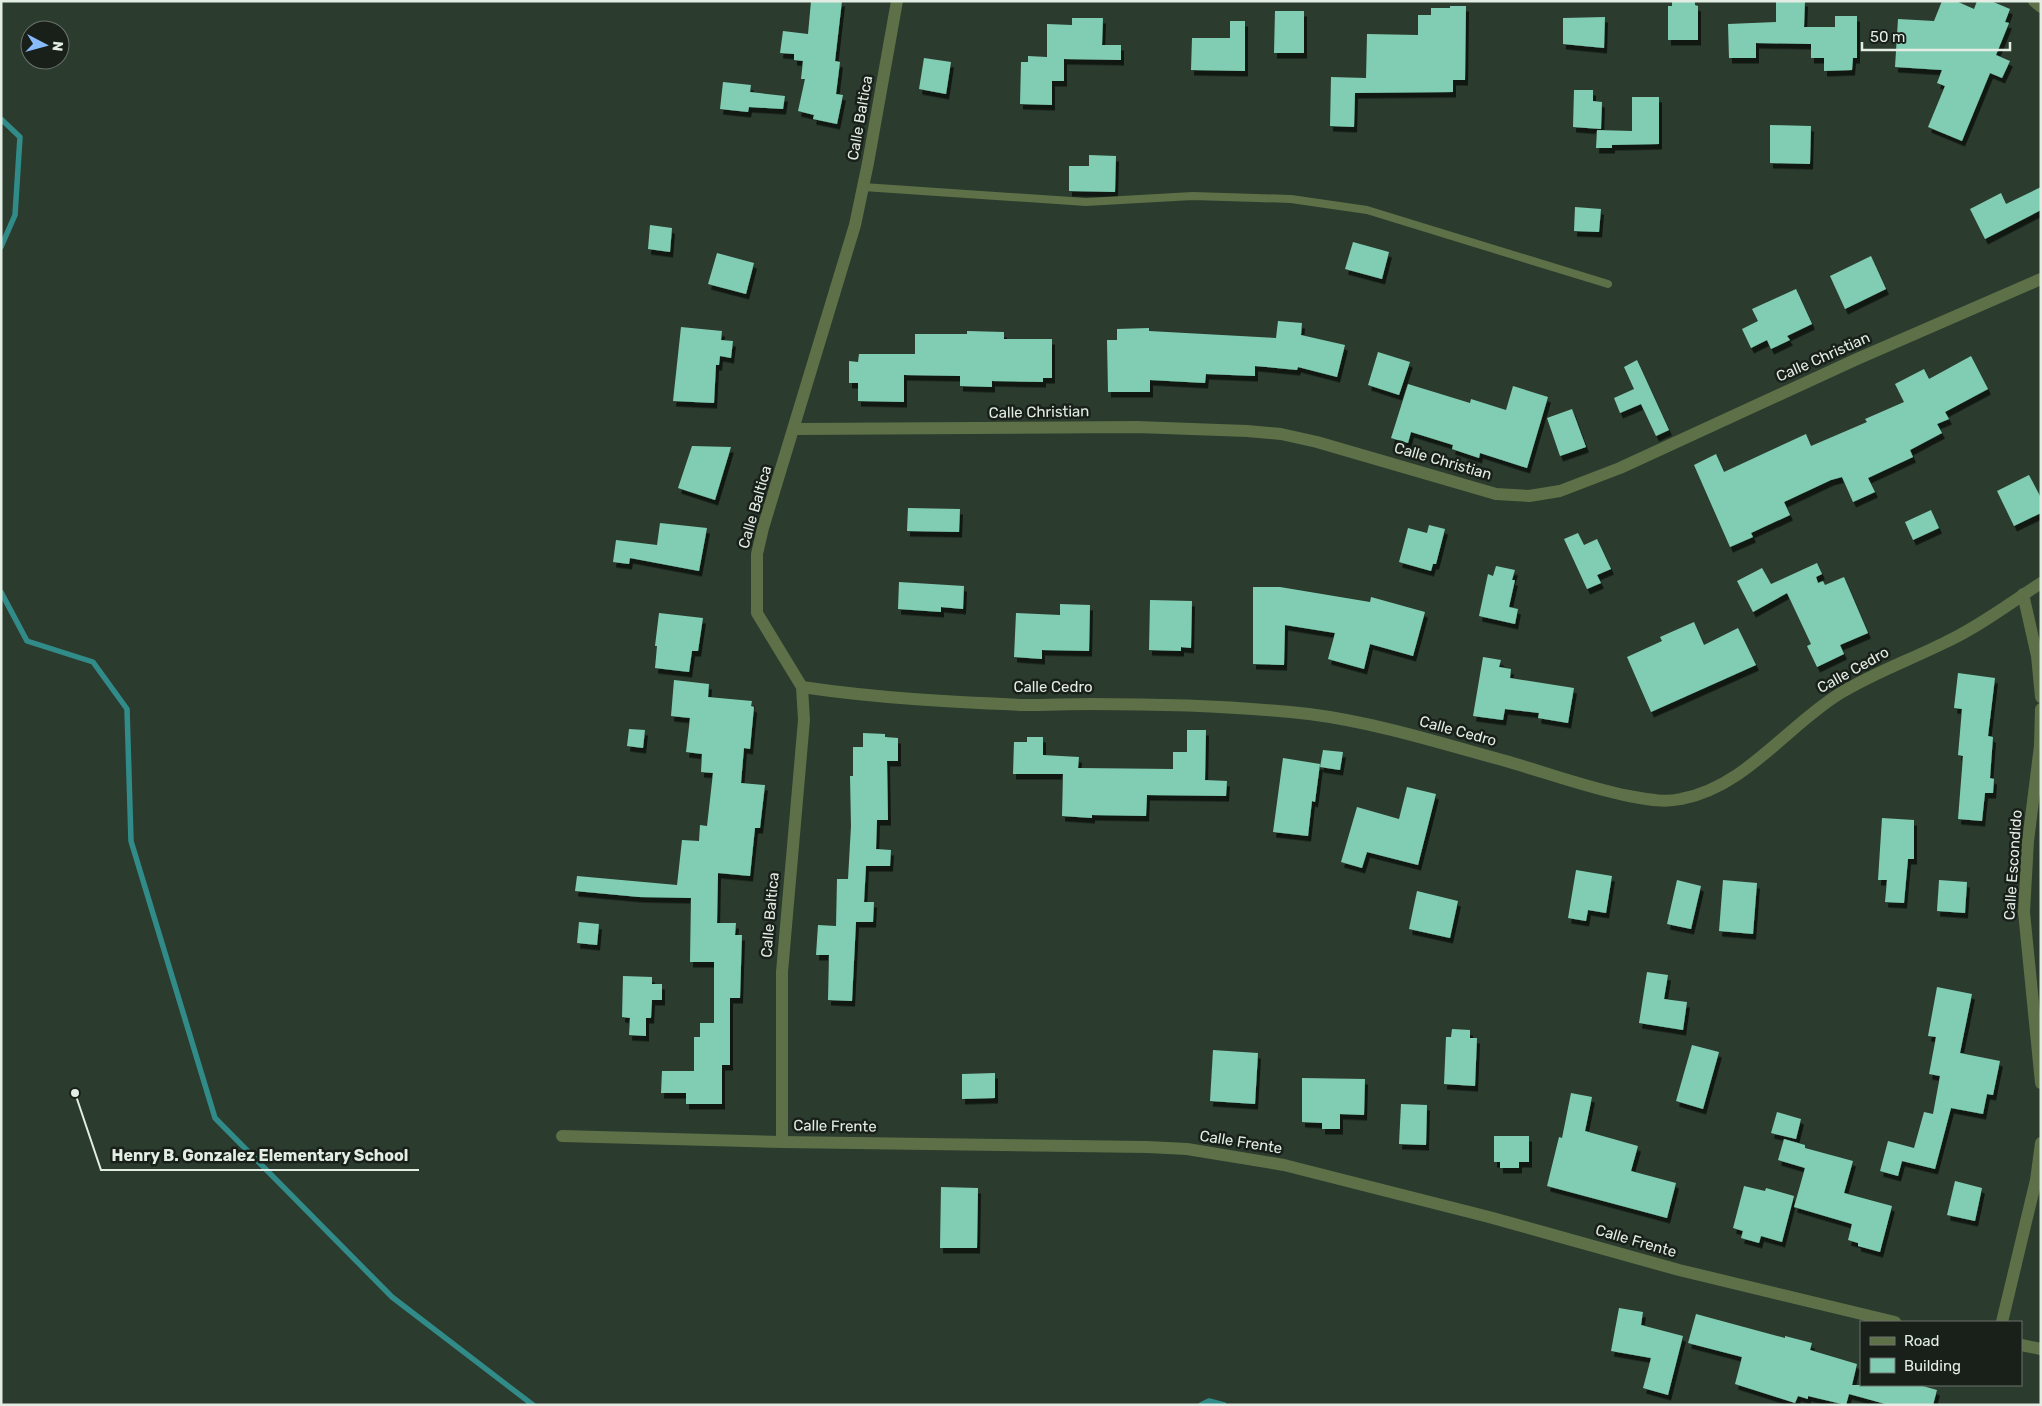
<svg xmlns="http://www.w3.org/2000/svg" width="2042" height="1406" font-family="Rubik,sans-serif">
<defs>
<filter id="shadow"><feDropShadow dx="3" dy="5.5" stdDeviation="0" flood-color="#0009"/></filter>
</defs>
<rect width="100%" height="100%" fill="#2b3b2e"/>
<g fill="none" stroke-linecap="round" stroke-linejoin="round">
<g stroke="#318c89" stroke-width="5.5">
<path d="M1 119 20 137 15 215 1 247"/>
<path d="M1 592 27 641 93 662 127 709 131 841 215 1118 392 1297 533 1405"/>
<path d="M1201 1405 1209 1401 1224 1405"/>
</g>
</g>
<g fill="#81cdb4" filter="url(#shadow)">
<path d="M811 1H842L835 61 840 62 836 94 843 95 837 124 813 119 814 115 798 111 805 79H801L803 61 794 60V54L780 53 783 31 808 34Z"/>
<path d="M1672 1H1695V5L1698 6V40H1668V6H1672Z"/>
<path d="M1776 1H1805L1804 27H1835V16H1857V58H1853L1852 70 1824 71V58H1811V44L1756 43V58H1729L1728 24 1776 22Z"/>
<path d="M1942 1H1956L1974 9 1977 1H1991L2010 9 2005 22 2009 23 1996 55 2010 61 2002 78 1990 73 1962 141 1928 127 1945 86 1937 83 1942 70 1895 67 1898 19 1934 21Z"/>
<path d="M1450 6H1466L1465 80H1453V92L1355 93 1354 127 1330 126 1331 77 1366 78 1367 34 1418 35V15H1431V8H1450Z"/>
<path d="M1275 11H1304V53H1274Z"/>
<path d="M1605 17 1604 48 1563 44V18Z"/>
<path d="M1072 18H1103L1102 45H1121V60L1064 59V81H1052V105L1020 104 1021 62H1028V56L1047 57V24L1072 25Z"/>
<path d="M1230 21H1245V71L1191 70 1192 38H1230Z"/>
<path d="M924 58 951 62 946 94 919 89Z"/>
<path d="M723 82 751 85 750 92 785 96 783 109 749 107 748 112 720 109Z"/>
<path d="M1574 90H1593V101L1602 102 1601 129 1573 127Z"/>
<path d="M1632 97H1659V144L1612 145V148H1596L1597 130 1632 131Z"/>
<path d="M1770 125 1811 126 1810 164 1770 163Z"/>
<path d="M1089 155 1116 156 1115 192 1069 191V166H1089Z"/>
<path d="M2041 187V210L1985 239 1970 209 2001 193 2006 204Z"/>
<path d="M1575 207 1601 209 1599 232 1574 231Z"/>
<path d="M650 225 672 228 670 252 648 249Z"/>
<path d="M1353 242 1389 252 1382 279 1345 269Z"/>
<path d="M717 253 754 263 746 294 708 284Z"/>
<path d="M1871 256 1886 289 1845 309 1830 276Z"/>
<path d="M1796 289 1812 324 1787 336 1790 340 1771 349 1767 340 1751 348 1742 329 1758 321 1752 309Z"/>
<path d="M1278 321 1302 323 1301 335 1345 345 1337 377 1298 367 1297 370 1255 366V376L1206 374 1205 383 1150 380V392H1108L1107 340H1117V329L1149 328V331L1276 338Z"/>
<path d="M681 327 722 331 721 340 733 341 731 358 720 356 719 365H716L714 403 673 401Z"/>
<path d="M967 331 1004 332V339H1052V378H1043V382L992 381V387L960 386V376L904 375V402L858 401V383H849V361L858 362 859 354H915V334H967Z"/>
<path d="M1378 352 1410 362 1399 395 1368 385Z"/>
<path d="M1971 356 1988 389 1945 412 1949 419 1937 424 1942 433 1910 450 1913 457 1868 478 1875 492 1853 502 1842 477 1831 480 1784 502 1790 515 1751 533 1753 537 1730 547 1694 465 1716 454 1724 472 1806 434 1811 446 1867 422 1865 419 1904 402 1895 384 1924 369 1929 379Z"/>
<path d="M1637 360 1669 430 1656 436 1641 404 1620 413 1614 398 1634 389 1624 367Z"/>
<path d="M1408 384 1470 403 1471 399 1506 410 1513 386 1548 397 1527 468 1480 453 1479 458 1452 449 1453 445 1411 432 1408 443 1391 438Z"/>
<path d="M1572 409 1586 447 1560 456 1547 418Z"/>
<path d="M692 446 731 447 715 500 678 488Z"/>
<path d="M2029 475 2041 498V513L2014 526 1997 491Z"/>
<path d="M908 508 960 509 959 532 907 531Z"/>
<path d="M1931 510 1939 528 1913 540 1905 522Z"/>
<path d="M660 523 707 528 699 571 630 558 629 564 613 562 616 540 657 545Z"/>
<path d="M1429 525 1445 529 1436 564H1433L1431 571 1399 562 1408 528 1427 533Z"/>
<path d="M1578 533 1584 545 1597 539 1611 569 1597 575 1601 583 1587 589 1564 539Z"/>
<path d="M1817 563 1822 574 1816 577 1818 583 1823 581 1825 585 1844 577 1868 633 1840 645 1844 654 1817 667 1807 646 1811 644 1787 593 1753 612 1737 581 1762 568 1771 584Z"/>
<path d="M1496 566 1515 570 1512 580H1515L1509 607 1518 609 1515 624 1479 616 1488 574 1493 576Z"/>
<path d="M899 582 964 586 963 609 941 607V612L898 609Z"/>
<path d="M1253 587H1280L1370 602 1371 597 1425 612 1413 656 1370 644 1364 669 1328 659 1335 633 1285 625 1284 665 1253 664Z"/>
<path d="M1150 600 1192 601 1191 648 1181 647V651L1149 650Z"/>
<path d="M1060 604 1090 605 1089 651 1042 650V659L1014 657 1016 613 1060 615Z"/>
<path d="M659 613 703 618 698 651H692L689 672 655 668 657 646H655Z"/>
<path d="M1694 622 1704 645 1738 628 1756 665 1651 712 1627 657 1662 641 1660 637Z"/>
<path d="M1483 657 1501 660 1499 667 1511 669 1510 678 1574 688 1568 723 1538 718 1539 713 1505 709 1503 720 1473 716Z"/>
<path d="M1958 673 1995 678 1988 736 1993 737 1990 778 1994 779 1993 793H1985L1982 821 1958 819 1963 756 1958 755 1962 709 1954 708Z"/>
<path d="M674 680 709 684 708 697 752 701 751 706 754 707 750 749 744 748 741 783 765 785 760 828H755L750 876 718 873 717 923H736L735 935H742L740 998H730V1065H722V1104H686V1093H661L662 1071H694V1037H700V1023H714V962H690L691 898 639 897 575 891 577 876 677 885 682 840 699 841 700 825 707 826 713 773 701 772 702 754 686 752 690 718 671 716Z"/>
<path d="M629 729 645 730 643 748 627 746Z"/>
<path d="M1187 730H1206L1205 780 1227 781 1226 796 1147 795 1146 816 1092 815V818L1062 816 1063 774H1013L1014 742H1027V737H1043V755L1079 757 1078 768 1173 769V752H1187Z"/>
<path d="M863 733 885 734V737L898 738V761H887L888 820H877L876 849 891 850 890 866H866L864 902H874L873 922H856L852 1001 828 1000 829 955H816L818 925 836 926 837 879H848L851 826 850 776H853V747H863Z"/>
<path d="M1323 750 1343 752 1340 770 1320 767Z"/>
<path d="M1283 758 1320 764 1315 802 1312 801 1308 836 1273 832Z"/>
<path d="M1407 787 1436 794 1418 865 1367 852 1362 868 1341 862 1357 807 1399 819Z"/>
<path d="M1882 818 1914 820V859H1908L1904 903 1885 902 1887 880H1878Z"/>
<path d="M1576 870 1612 876 1606 913 1588 910 1586 921 1568 918Z"/>
<path d="M1677 880 1701 886 1691 929 1667 924Z"/>
<path d="M1723 880 1757 883 1753 934 1719 931Z"/>
<path d="M1939 880 1967 882 1965 913 1937 911Z"/>
<path d="M1417 891 1458 901 1450 938 1409 929Z"/>
<path d="M579 922 599 924 597 945 577 943Z"/>
<path d="M1647 972 1668 975 1664 999 1687 1002 1683 1030 1639 1023Z"/>
<path d="M623 976 652 977V984H662V1000H652L651 1018H646V1036L629 1035 630 1018 622 1017Z"/>
<path d="M1937 987 1972 994 1960 1053 2000 1061 1993 1095 1987 1094 1983 1114 1951 1108 1935 1169 1902 1161 1898 1176 1880 1171 1888 1141 1914 1148 1924 1112 1933 1114 1940 1076 1929 1074 1936 1037 1928 1036Z"/>
<path d="M1452 1029 1470 1030V1038H1477L1475 1086 1444 1084 1446 1037H1451Z"/>
<path d="M1692 1045 1719 1052 1703 1109 1676 1101Z"/>
<path d="M1213 1050 1258 1053 1255 1104 1210 1101Z"/>
<path d="M995 1073V1098L962 1099V1074Z"/>
<path d="M1302 1078 1365 1079 1364 1115 1340 1114V1129H1322V1123L1302 1122Z"/>
<path d="M1571 1093 1592 1097 1585 1131 1638 1146 1631 1171 1676 1183 1667 1218 1547 1186 1559 1137 1562 1138Z"/>
<path d="M1401 1104 1427 1105 1426 1145 1399 1144Z"/>
<path d="M1777 1112 1801 1119 1796 1139 1771 1133Z"/>
<path d="M1494 1136H1529V1162H1519V1168H1500V1162H1494Z"/>
<path d="M1784 1139 1805 1145V1148L1853 1161 1844 1193 1892 1206 1880 1252 1858 1246V1243L1848 1240 1852 1224 1794 1207 1805 1168 1778 1160Z"/>
<path d="M1955 1181 1982 1188 1975 1221 1947 1215Z"/>
<path d="M1744 1186 1765 1191 1766 1188 1794 1196 1782 1242 1761 1236 1759 1243 1741 1238 1743 1231 1733 1228Z"/>
<path d="M941 1187 978 1188 977 1248H940Z"/>
<path d="M1619 1308 1643 1312 1641 1325 1683 1336 1668 1395 1643 1388 1651 1358 1611 1351Z"/>
<path d="M1696 1314 1785 1338V1336L1812 1343 1810 1350 1857 1364 1852 1385H1919L1937 1390 1933 1405H1889L1849 1394 1846 1405 1808 1396V1399L1798 1396 1795 1403 1735 1384 1742 1357 1688 1343Z"/>
</g>
<g fill="none" stroke-linecap="round" stroke-linejoin="round">
<path stroke="#5d7047" stroke-width="8" d="M863 187 1086 202 1193 196 1291 199 1367 210 1608 284"/>
<g stroke="#5d7047" stroke-width="12">
<path d="M2034 1 2041 7"/>
<path d="M794 429 1137 427 1247 431 1281 434 1317 442 1496 494 1529 496 1560 491 1620 468 1857 359 2041 279"/>
<path d="M2023 594 2037 656 2041 697"/>
<path d="M802 687C876 698 950 702 1025 705 1047 705 1069 704 1091 704 1164 704 1237 706 1309 714 1372 722 1434 741 1495 758 1540 770 1583 787 1629 796 1646 799 1663 803 1681 799 1745 787 1786 727 1839 694 1873 673 1910 660 1946 642 1980 626 2010 603 2041 583"/>
<path d="M2041 709 2040 746 2028 841 2024 912 2041 1083"/>
<path d="M562 1136 782 1142 1147 1147 1187 1149 1284 1165 1489 1217 1679 1270 1895 1322"/>
<path d="M782 1142V972L804 720 802 687 757 613V554L763 528 855 225 868 163 897 1"/>
<path d="M2002 1322 2036 1180 2041 1143"/>
<path d="M2021 1345 2041 1349"/>
</g>
</g>
<g text-anchor="middle" stroke-width="5" stroke-linejoin="round" paint-order="stroke">
<g font-size="15" fill="#e3ede4" stroke="#19201a">
<text transform="translate(860 118) rotate(-80)" y="5">Calle Baltica</text>
<text transform="translate(1823 357) rotate(-24)" y="5">Calle Christian</text>
<text transform="translate(1039 412) rotate(-1)" y="5">Calle Christian</text>
<text transform="translate(1443 461) rotate(16)" y="5">Calle Christian</text>
<text transform="translate(755 507) rotate(-74)" y="5">Calle Baltica</text>
<text transform="translate(1853 670) rotate(-29)" y="5">Calle Cedro</text>
<text x="1053" y="692">Calle Cedro</text>
<text transform="translate(1458 731) rotate(15)" y="5">Calle Cedro</text>
<text transform="translate(2013 865) rotate(-86)" y="5">Calle Escondido</text>
<text transform="translate(770 915) rotate(-85)" y="5">Calle Baltica</text>
<text transform="translate(835 1126) rotate(1)" y="5">Calle Frente</text>
<text transform="translate(1241 1142) rotate(9)" y="5">Calle Frente</text>
<text transform="translate(1636 1241) rotate(16)" y="5">Calle Frente</text>
</g>
</g>
<path fill="none" stroke="#e3ede4" stroke-width="2" d="M75 1093L101 1170H419"/>
<circle fill="#e3ede4" stroke="#19201a" stroke-width="2" cx="75" cy="1093" r="5"/>
<g font-size="16" text-anchor="middle" font-weight="bold" fill="#e3ede4" stroke="#19201a" stroke-width="5" stroke-linejoin="round" paint-order="stroke">
<text x="260" y="1161">Henry B. Gonzalez Elementary School</text>
</g>
<rect width="2042" height="1406" fill="none" stroke="#e3ede4" stroke-width="5"/>
<rect x="1860" y="1321" width="162" height="65" fill="#19201a" stroke="#6a726b"/>
<rect x="1870" y="1337" width="25" height="8" fill="#5d7047" stroke="#6a726b"/>
<text x="1904" y="1346" font-size="15" fill="#e3ede4">Road</text>
<rect x="1870" y="1358" width="25" height="15" fill="#81cdb4" stroke="#6a726b"/>
<text x="1904" y="1371" font-size="15" fill="#e3ede4">Building</text>
<g transform="translate(45 45) rotate(96)"><circle r="24" fill="#19201a" stroke="#6a726b"/>
<path d="M0-4L9 19L0 12L-9 19Z" fill="#88bbfc"/>
<text y="-8" font-size="14" font-weight="bold" text-anchor="middle" fill="#e3ede4">N</text>
</g>
<path d="M1862 42v8h148v-8" fill="none" stroke="#e3ede4" stroke-width="2.5"/>
<text x="1870" y="42" font-size="15" fill="#e3ede4" stroke="#19201a" stroke-width="4" paint-order="stroke">50 m</text>
</svg>
